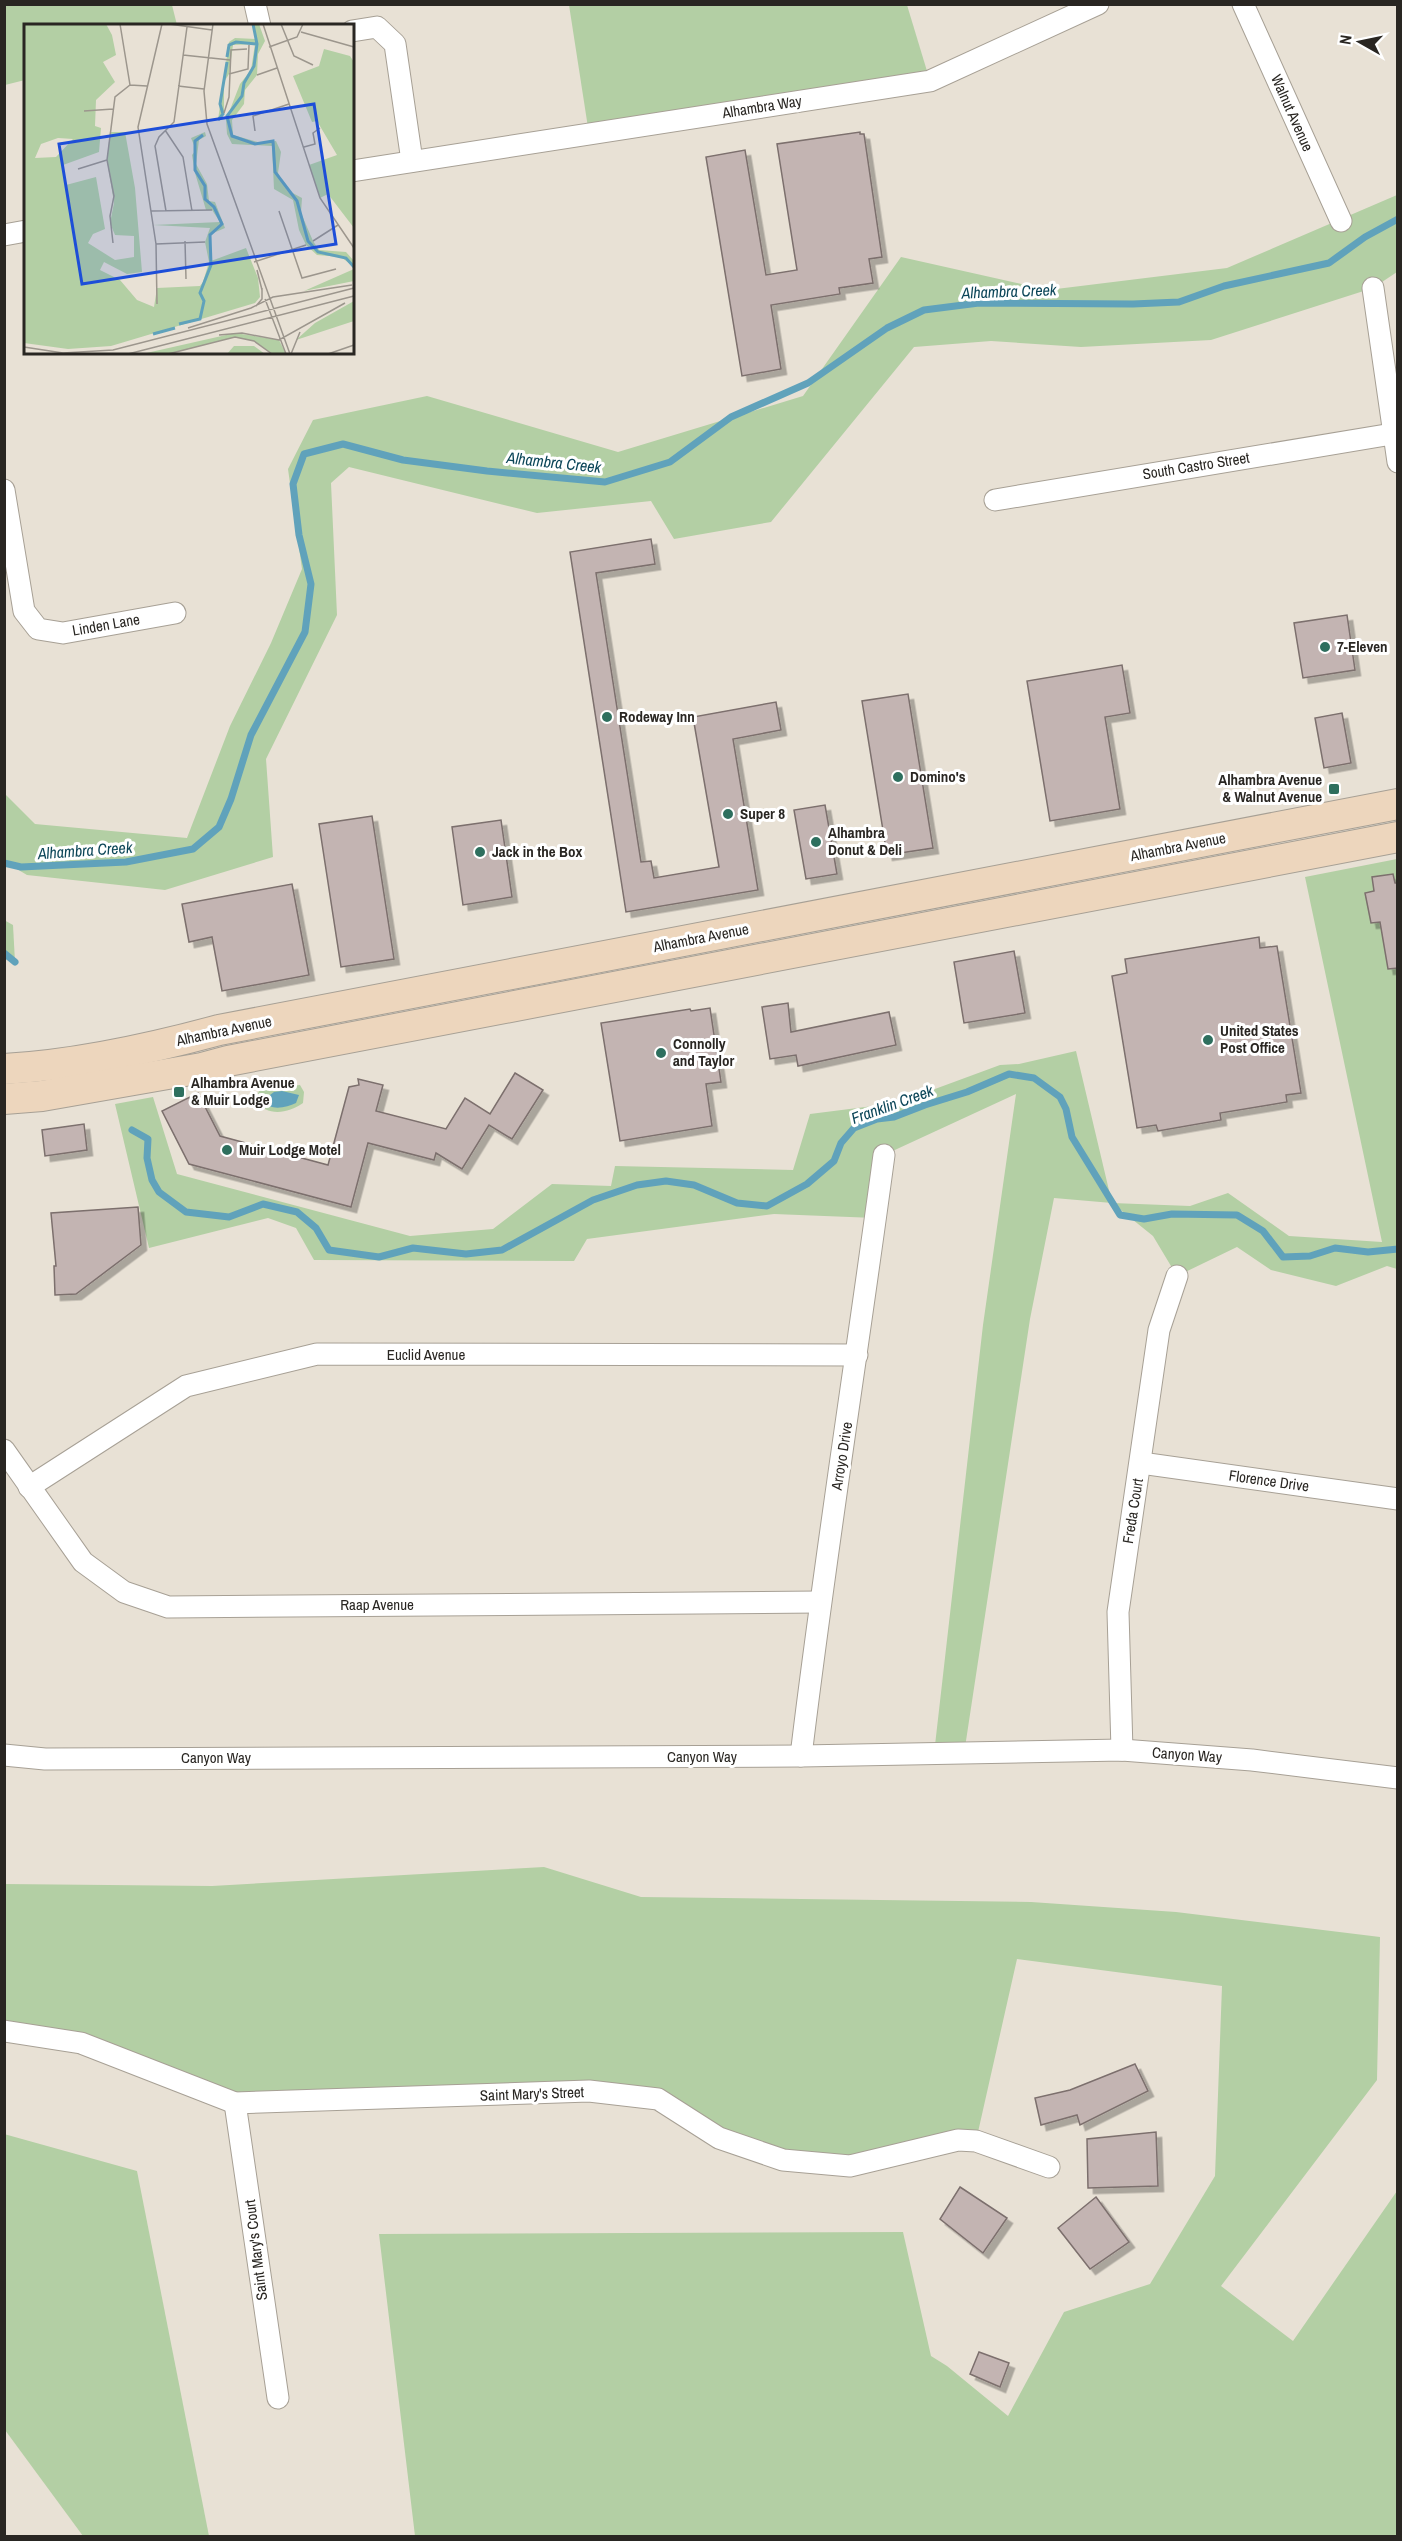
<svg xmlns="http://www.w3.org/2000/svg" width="1402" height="2541" font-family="'Archivo Narrow',sans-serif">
<defs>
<filter id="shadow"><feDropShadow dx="5.5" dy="5.5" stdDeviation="0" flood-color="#0004"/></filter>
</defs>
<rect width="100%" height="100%" fill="#e8e1d5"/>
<g fill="#b3cfa4">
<path d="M4 5H172L177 25 26 26 25 80 5 85Z"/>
<path d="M569 5H907L930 81 589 134Z"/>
<path d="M1397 195V272L1373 288 1211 340 1081 347 991 341 914 347 771 522 674 539 651 501 537 513 349 467 331 483 337 615 266 759 273 857 165 890 27 875 5 862 4 793 35 824 187 838 230 726 271 643 302 569 288 469 313 420 427 396 618 452 803 396 901 257 1048 290 1227 268Z"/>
<path d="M1397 859V1269L1387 1266 1336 1286 1271 1270 1237 1247 1177 1276 1153 1236 1112 1203 1054 1198 1030 1319 964 1754H934L983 1325 1016 1094 884 1155 875 1218 774 1214 587 1239 574 1261 314 1260 296 1228 268 1218 149 1248 115 1104 153 1097 177 1174 410 1236 493 1229 552 1184 611 1186 615 1166 793 1170 810 1114 897 1103 1000 1065 1019 1064 1076 1051 1112 1203 1190 1206 1228 1193 1289 1236 1382 1242 1305 877Z"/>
<path d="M4 920 13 925 15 962 5 959Z"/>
<path d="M300 1085 304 1092 303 1103C287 1114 267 1117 255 1100L260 1089Z"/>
<path d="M544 1867 641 1897 1031 1902 1176 1912 1380 1937 1377 2080 1221 2286 1293 2341 1397 2191V2536H415L379 2234 903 2232 931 2356 947 2366 1008 2416 1064 2312 1150 2284 1215 2176 1222 1986 1017 1959 976 2141 850 2166 783 2160 658 2099 235 2103 159 2075 5 2031 4 1884 212 1886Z"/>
<path d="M4 2134 137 2171 209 2536H83L5 2430Z"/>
</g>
<path fill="#60a2bb" d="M282 1091 299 1095 296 1103C286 1108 270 1111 262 1101L274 1092Z"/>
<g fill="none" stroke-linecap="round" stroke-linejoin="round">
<g stroke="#60a2bb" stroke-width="7">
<path d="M4 863 21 867 126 862 193 849 219 827 231 799 251 735 305 632 311 584 299 535 293 484 304 454 343 444 403 460 487 471 605 482 670 462 731 417 808 383 887 328 924 310 979 303 1133 304 1179 302 1224 286 1329 263 1365 237 1398 219"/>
<path d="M4 953 15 962"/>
<path d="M132 1130 148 1139 147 1158 152 1180 159 1192 186 1212 229 1217 263 1204 297 1212 316 1228 329 1250 379 1257 413 1248 466 1254 502 1250 593 1200 637 1185 666 1181 694 1185 737 1203 767 1206 807 1184 834 1161 841 1143 854 1128 877 1119 894 1117 925 1105 967 1092 1009 1074 1034 1078 1060 1097 1066 1109 1072 1137 1120 1215 1144 1219 1172 1214 1237 1215 1263 1231 1283 1257 1310 1256 1335 1248 1368 1252 1398 1249"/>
</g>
</g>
<g fill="#c3b4b2" stroke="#7c6f6d" stroke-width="1.5" filter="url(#shadow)">
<path d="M860 132V134H864L882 257 869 259 873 283 839 288 840 294 771 305 781 369 742 376 706 157 745 150 766 275 797 270 777 144Z"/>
<path d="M651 539 655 564 596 573 641 862 651 861 654 878 719 867 693 717 776 702 781 730 733 739 758 890 626 912 570 552Z"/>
<path d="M1347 615 1355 670 1303 678 1294 623Z"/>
<path d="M1122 665 1130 713 1105 717 1120 809 1050 821 1027 681Z"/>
<path d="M908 694 933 848 887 855 862 701Z"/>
<path d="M1342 713 1351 763 1324 768 1315 718Z"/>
<path d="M825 805 837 874 806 879 794 810Z"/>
<path d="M372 816 394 959 341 967 319 824Z"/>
<path d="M501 820 512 897 463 905 452 827Z"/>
<path d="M1393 874 1395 883H1398V968L1388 969 1380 922 1371 923 1365 893 1374 891 1372 877Z"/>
<path d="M292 884 309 975 222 991 212 937 189 942 182 904Z"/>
<path d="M1259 937 1260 948 1277 946 1301 1093 1286 1095 1287 1102 1220 1113 1221 1120 1158 1131 1156 1125 1137 1128 1112 976 1127 973 1125 959Z"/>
<path d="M1014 951 1025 1013 964 1023 954 962Z"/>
<path d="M788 1003 791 1032 889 1012 896 1045 798 1066 796 1055 770 1059 762 1007Z"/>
<path d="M710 1008 721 1082 706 1084 712 1126 620 1141 601 1023 690 1009 691 1011Z"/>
<path d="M515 1073 543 1090 512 1139 489 1125 462 1169 436 1153 434 1160 368 1143 351 1207 189 1164 162 1111 198 1093 220 1136 328 1165 349 1087 359 1085 358 1079 383 1085 376 1111 446 1129 465 1098 490 1114Z"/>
<path d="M84 1124 87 1150 45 1156 42 1130Z"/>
<path d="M138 1207 141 1245 76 1294 55 1295 54 1266H56L51 1213Z"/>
<path d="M1135 2064 1148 2091 1080 2125 1077 2115 1041 2125 1035 2098 1070 2090Z"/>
<path d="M1156 2132 1158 2186 1088 2188 1087 2139Z"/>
<path d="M960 2187 1007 2218 983 2253 940 2219Z"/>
<path d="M1096 2197 1129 2242 1090 2269 1058 2228Z"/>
<path d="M979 2352 1009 2363 1000 2387 970 2374Z"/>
</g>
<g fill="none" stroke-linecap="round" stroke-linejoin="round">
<defs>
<g id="minor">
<path d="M255 4 260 26"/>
<path d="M1243 4 1341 221"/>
<path d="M352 31 377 27 395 44 412 161"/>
<path d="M352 171 930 81 1098 4"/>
<path d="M4 235 26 231"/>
<path d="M1373 288 1398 462"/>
<path d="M4 490 24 611 38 629 63 633 175 613"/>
<path d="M995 500 1398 433"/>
<path d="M4 1450 83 1562 124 1592 168 1607 820 1602"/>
<path d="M1141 1463 1398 1499"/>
<path d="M29 1487 186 1386 317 1354 857 1355"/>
<path d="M1122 1750 1118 1612 1159 1330 1177 1276"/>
<path d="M4 1755 45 1759 801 1756 1122 1750 1252 1760 1398 1778"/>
<path d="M801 1756C825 1556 857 1356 884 1155"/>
<path d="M4 2031 81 2043 235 2103 589 2091 658 2099 719 2138 783 2160 850 2166 958 2140 976 2141 1049 2167"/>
<path d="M235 2103 278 2398"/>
</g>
<g id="secondary">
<path d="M4 1069C77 1065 149 1049 219 1030L1398 804"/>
<path d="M4 1099 42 1096 202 1068 228 1061 1398 837"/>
</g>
</defs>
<use href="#minor" stroke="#a7a095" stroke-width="23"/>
<use href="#secondary" stroke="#a7a095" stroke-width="32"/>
<use href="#minor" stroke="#fff" stroke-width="21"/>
<use href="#secondary" stroke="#edd6bd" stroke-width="30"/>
</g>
<g fill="#2e6f5e" stroke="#fff" stroke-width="2">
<circle cx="1325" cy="647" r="6"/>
<circle cx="607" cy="717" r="6"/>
<circle cx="898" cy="777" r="6"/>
<rect x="1328" y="783" width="12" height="12" rx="3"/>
<circle cx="728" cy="814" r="6"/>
<circle cx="816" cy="842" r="6"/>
<circle cx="480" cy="852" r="6"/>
<circle cx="1208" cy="1040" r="6"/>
<circle cx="661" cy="1053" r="6"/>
<rect x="173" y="1086" width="12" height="12" rx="3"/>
<circle cx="227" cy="1150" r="6"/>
</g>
<g text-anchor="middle" stroke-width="6" stroke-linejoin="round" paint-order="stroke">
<g font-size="15" fill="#292622" stroke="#fff">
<text transform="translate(762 107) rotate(-9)" y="5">Alhambra Way</text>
<text transform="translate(1292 113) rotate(66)" y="5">Walnut Avenue</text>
<text transform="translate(1196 466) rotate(-9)" y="5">South Castro Street</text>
<text transform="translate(106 625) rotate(-10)" y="5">Linden Lane</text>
<text transform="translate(1178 847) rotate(-11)" y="5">Alhambra Avenue</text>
<text transform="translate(701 938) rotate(-11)" y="5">Alhambra Avenue</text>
<text transform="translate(224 1031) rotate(-12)" y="5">Alhambra Avenue</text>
<text x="426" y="1360">Euclid Avenue</text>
<text transform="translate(842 1456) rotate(-81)" y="5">Arroyo Drive</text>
<text transform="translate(1269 1481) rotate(8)" y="5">Florence Drive</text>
<text transform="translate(1133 1511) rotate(-81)" y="5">Freda Court</text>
<text x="377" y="1610">Raap Avenue</text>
<text transform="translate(1187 1755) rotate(4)" y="5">Canyon Way</text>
<text x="702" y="1762">Canyon Way</text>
<text x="216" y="1763">Canyon Way</text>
<text transform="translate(532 2094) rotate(-2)" y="5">Saint Mary's Street</text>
<text transform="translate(256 2250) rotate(-97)" y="5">Saint Mary's Court</text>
</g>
<g font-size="15" font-weight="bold" fill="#292622" stroke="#fff" text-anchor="start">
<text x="1337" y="652">7-Eleven</text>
<text x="619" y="722">Rodeway Inn</text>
<text x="910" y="782">Domino's</text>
<text x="1322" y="785" text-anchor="end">Alhambra Avenue<tspan x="1322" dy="17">&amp; Walnut Avenue</tspan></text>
<text x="740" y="819">Super 8</text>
<text x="828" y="838">Alhambra<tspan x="828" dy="17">Donut &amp; Deli</tspan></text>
<text x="492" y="857">Jack in the Box</text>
<text x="1220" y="1036">United States<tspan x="1220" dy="17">Post Office</tspan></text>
<text x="673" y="1049">Connolly<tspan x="673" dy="17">and Taylor</tspan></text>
<text x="191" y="1088">Alhambra Avenue<tspan x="191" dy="17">&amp; Muir Lodge</tspan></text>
<text x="239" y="1155">Muir Lodge Motel</text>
</g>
<g font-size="16" font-style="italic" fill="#0b4558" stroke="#fff">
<text transform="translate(1009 291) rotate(-2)" y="6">Alhambra Creek</text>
<text transform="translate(554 462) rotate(6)" y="6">Alhambra Creek</text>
<text transform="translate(85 850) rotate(-4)" y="6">Alhambra Creek</text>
<text transform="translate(892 1104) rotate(-20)" y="6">Franklin Creek</text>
</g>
</g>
<g transform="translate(24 24)">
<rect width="330" height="330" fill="#e8e1d5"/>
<path d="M0 0H82L88 11 92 31 79 38 91 58 72 76 71 102 77 104 75 128 39 141 42 161 72 153 81 205 69 210 64 219 91 236 110 233V212L91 211 86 199 90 179 83 136 86 108H101L111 164 118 248 103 250 80 238 76 246 96 256 113 276 130 283 133 264 176 262 179 258 185 238 181 218 186 204 129 201 196 198 188 186H182L171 149 168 131 172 126 167 114 181 108 182 112 175 116 172 140 183 160 185 177 191 178 201 204 187 210V237L222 224 234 254 236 273 231 279 87 322 44 325 0 319ZM34 114 49 115 32 133 11 134 17 120ZM235 0 241 17 234 30 233 51 221 66 220 80 208 96 209 111 237 119 252 117 257 128 254 149 263 166 278 174 277 189 289 217 295 226 322 228 330 237V243L317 233 293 231 282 221 275 206 269 176 250 165 248 122 208 120 203 110 202 96 216 60 227 46 231 20 209 21 205 50 200 58V89L194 96 205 18 211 14 233 15 228 1ZM300 25 326 32 330 38V204L304 170 296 174 285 141 313 131 293 97 288 98 269 52 295 42ZM330 245V257L280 267ZM330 277V297L272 316 291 299ZM211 309 255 316 262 330H248L230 317 211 313 144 330H118ZM210 322H230L241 330H203Z" fill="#b3cfa4" fill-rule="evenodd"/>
<path fill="none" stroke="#60a2bb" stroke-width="3" d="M229 0 233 20 230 42 220 59 218 72 203 92 208 112 231 120 249 117 251 148 273 177 284 217 294 228 322 234 330 243M203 33 205 21 212 18 233 20M194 96 199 90 196 80 203 38M155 300 176 295 180 277 176 269 187 241 186 211 198 200 190 183 181 175V162L171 146V117L179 111M129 310 151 304"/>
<path fill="none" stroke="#9c968d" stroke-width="1.5" d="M96 0 106 61M145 0 188 6M189 0 180 67 183 100 266 330M239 0 296 174 330 224M257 0 270 32 289 41M277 8 330 23M245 23 273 13 279 0M159 31 206 36M205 50 224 45 225 21M233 51 253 44M154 62 180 65M60 87 89 85M200 89 205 73 207 26 223 25M141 106 159 133 168 187M231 107 229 92 265 80M280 123 291 120 289 109 296 104M54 145 83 136M127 187 188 186M142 187 131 122 135 113 150 98 163 3M255 187 278 254 312 245M161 217 162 255M289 217 314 201M89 219 86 192 90 172 83 136 91 73 106 61 123 62M132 220 181 218M230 238 282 221M233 246 238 266M241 275 262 330M133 280 132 220 114 103 138 0M232 282 238 275V264M164 304 227 284 249 273 328 261M195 311 218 309 255 316 321 279M0 323 39 329 89 326 330 264M104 330 330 272M144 330 211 313 230 317 248 330M267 330 276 308M304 330 330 321"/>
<path fill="#1d4ed8" fill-opacity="0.15" stroke="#1d4ed8" stroke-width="3" d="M290 80 312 220 58 260 35 120Z"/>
<rect width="330" height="330" fill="none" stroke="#292622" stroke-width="3"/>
</g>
<rect width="1402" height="2541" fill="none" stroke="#292622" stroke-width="12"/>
<g transform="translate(1360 42) rotate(279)" stroke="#ffffff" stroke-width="4.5" paint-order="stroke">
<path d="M0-4.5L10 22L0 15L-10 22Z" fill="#292622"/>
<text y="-9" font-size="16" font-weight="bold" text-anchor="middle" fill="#292622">N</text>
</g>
</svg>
